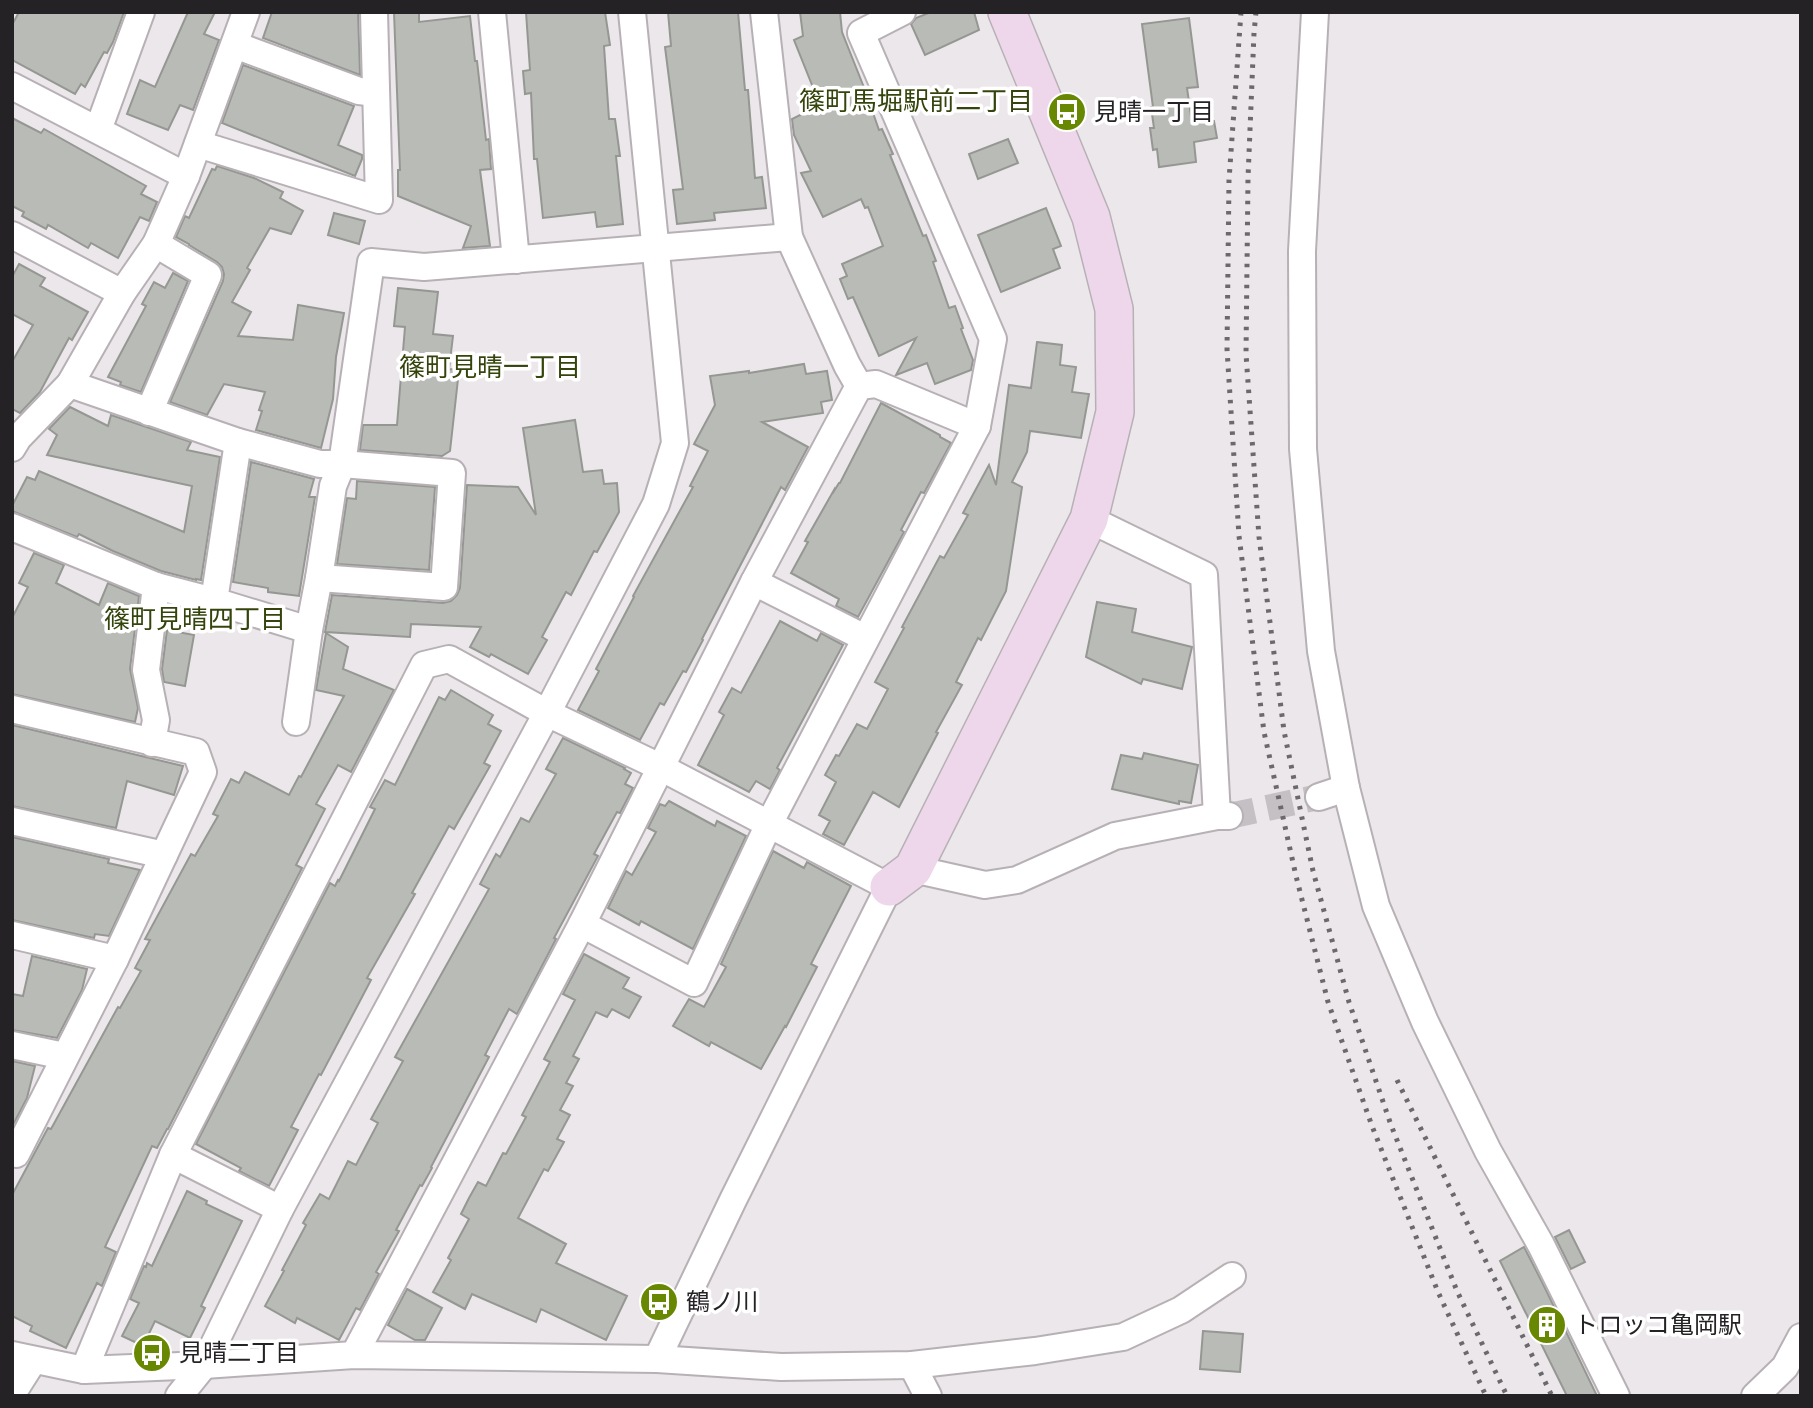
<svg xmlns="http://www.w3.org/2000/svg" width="1813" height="1408" font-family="'Work Sans','Noto Sans JP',sans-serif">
<rect width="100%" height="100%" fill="#ece7eb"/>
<g fill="#b9bcb6" stroke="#959892" stroke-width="2">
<path d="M19 12H124L113 42 107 53 104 52 85 87 81 84 75 94 12 60V25Z"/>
<path d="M188 12H215L204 34 219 40 193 110 180 105 168 130 127 114 140 80 155 87Z"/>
<path d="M272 12H358L360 75 263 38Z"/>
<path d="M394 12H419V22L470 16 475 61H477L486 140 489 139 491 169 480 170 490 246 463 248 471 226 398 196V170H400Z"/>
<path d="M526 12H605L610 45 604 46 609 119H615L620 156H616L623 224 597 227 595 212 543 218 537 159H534L531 93 525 94 523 71 530 70Z"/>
<path d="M668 12H738L745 90H748L755 178 762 177 766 208 714 213 715 220 677 224 673 190 683 189 665 47 671 46Z"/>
<path d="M800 12H840L842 32 865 90 879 130 882 129 893 154 890 155 923 236 926 235 936 261 933 262 949 308 955 306 963 328 961 329 973 360 971 370 935 384 927 363 896 375 916 338 879 356 853 297 848 299 840 279 847 276 842 264 883 246 868 207 865 208 861 199 823 217 801 173 811 171 794 135 792 119 820 105 794 40 803 36Z"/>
<path d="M931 12H974L979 30 925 55 911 24 916 18Z"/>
<path d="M1189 18 1198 87 1187 88 1192 123 1214 121 1217 138 1194 142 1196 162 1159 167 1157 149 1153 150 1150 128H1154L1151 107H1153L1142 24Z"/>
<path d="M243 65 354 106 338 145 362 155V159L355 176 222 123Z"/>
<path d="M12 118 41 133 44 129 146 186 141 194 157 202 149 221 140 217 118 258 91 243 88 248 48 225 46 229 22 216 24 212 12 206Z"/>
<path d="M1008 139 1018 163 978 179 969 154Z"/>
<path d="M217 166 254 178 283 192 280 198 303 211 291 234 270 228 247 268 250 270 232 302 251 312 238 336 293 340 298 305 344 313 336 357 333 399 321 448 256 430 262 411 259 410 265 392 224 384 207 415 170 402 223 281 224 274 222 267 217 262 189 245V244L176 237 185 216 189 218 212 169 215 170Z"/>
<path d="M1046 208 1061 246 1053 249 1060 268 1001 292 978 235Z"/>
<path d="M334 213 365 221 359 244 328 235Z"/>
<path d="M19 264 45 278 40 286 88 312 72 340 69 338 40 392 20 413 12 409V362L33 325 12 314V277Z"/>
<path d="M173 273 188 281 141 392 120 385 121 382 108 377 146 306 142 304 154 282 165 288Z"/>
<path d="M398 288 438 292 433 334 453 336 449 369 459 370 450 451 442 456 360 450 363 425H397L405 327 394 326Z"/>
<path d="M1037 342 1062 345 1060 365 1076 367 1072 392 1089 394 1081 438 1030 431 1027 452 1012 482 1022 487 1006 591 981 640 978 638 956 682 962 685 936 732 938 733 899 807 873 792 844 845 823 834 830 821 819 815 836 782 825 775 836 755 839 756 857 724 867 729 888 689 875 682 904 628 902 627 940 556 944 558 968 515 963 513 989 465 996 485 1009 385 1031 388Z"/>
<path d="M804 364 806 374 827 371 832 400 821 402 823 413 762 422 808 447 785 490 781 487 702 639 703 640 686 672 683 671 664 705 660 703 640 740 578 710 599 671 596 669 634 597 633 596 693 487 690 486 708 451 694 444 715 405 710 376 749 371V373Z"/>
<path d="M881 403 940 435V437L951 443 924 493 921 492 901 530 904 532 858 617 836 606 839 599 791 573 808 542 805 541 834 490V491L839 483H840Z"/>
<path d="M70 407 108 426 111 415 191 442 187 450 220 457 201 580 196 579V580L161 571 113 551 79 534 77 537 12 511V506L27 477 35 480 39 471 184 532 192 486 47 455 57 435 49 429Z"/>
<path d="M575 420 583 472 602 470 604 484 617 483 619 512 597 552 594 551 571 595 566 592 542 637 547 640 528 674 491 654 489 657 470 647 481 627 411 624 410 637 325 632 332 595 443 603 451 601 457 595 460 588 467 485 518 487 536 515 523 428Z"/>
<path d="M251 462 314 479 309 497H315L299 596 268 592V588L233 582Z"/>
<path d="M357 481 435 487 429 570 337 564 347 498 356 499Z"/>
<path d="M34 553 64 565 56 583 99 605 108 583 139 596 130 669 138 708 135 722 12 694V618L28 587 19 583Z"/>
<path d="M1097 602 1136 609 1132 632 1192 647 1182 689 1143 679 1141 684 1086 657Z"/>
<path d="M780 621 817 641 821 633 843 645 777 768 780 770 770 789 756 781 749 792 698 765 724 715 719 712 732 688 741 693Z"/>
<path d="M167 630 194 635 185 686 164 682 162 669Z"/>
<path d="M326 633 348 647 343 669 394 690 351 772 338 765 316 804 325 809 296 865 302 868 168 1129H167L157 1148 152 1146 105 1247 116 1252 102 1286 97 1283 66 1348 30 1331 32 1326 12 1316V1195L48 1128 51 1129 118 1007 120 1008 141 971 135 968 150 940 145 939 191 854 195 856 218 816 213 814 231 779 239 783 245 772 289 795 299 776 301 777 344 696 316 690Z"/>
<path d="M451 690 493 715 488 724 501 731 484 763 490 766 454 829 449 826 412 893 415 894 367 978 371 980 321 1075 319 1074 291 1127 298 1130 269 1186 239 1171 241 1168 196 1144 330 883 335 886 338 880 339 881 375 809 370 807 385 780 395 785 439 697 445 700Z"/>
<path d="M12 725 183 766 174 795 127 781 116 828 12 806Z"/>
<path d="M563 738 625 768 624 769 631 773 625 784 633 788 620 813 617 812 594 854 598 856 554 938 556 939 517 1014 509 1009 485 1055 489 1057 431 1167 432 1168 422 1186 420 1185 396 1230 399 1231 376 1272 379 1274 360 1310 356 1308 339 1340 297 1318 295 1323 265 1306 284 1271 282 1270 306 1225 303 1223 320 1194 329 1199 348 1161 356 1165 378 1123 371 1119 403 1061 395 1057 489 889 480 884 496 854 500 857 521 818 529 822 556 774 546 769Z"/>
<path d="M1144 753 1198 765 1191 803 1179 801V804L1112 789 1121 755 1142 759Z"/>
<path d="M669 801 715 826 717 821 746 836 693 949 641 921 639 925 608 908 626 871 632 875 656 832 648 828 660 804 665 806Z"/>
<path d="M12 837 109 859 108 863 140 870 109 936 95 934 94 938 12 920Z"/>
<path d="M773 851 804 868 807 862 851 886 811 964 817 967 786 1027 785 1026 761 1069 711 1042 709 1046 673 1026 689 999 704 1007 726 967 721 964Z"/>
<path d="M584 954 629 978 623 988 641 997 629 1018 612 1009 607 1017 596 1012 573 1056 579 1059 566 1083 573 1086 560 1110 570 1115 557 1139 564 1142 548 1171 544 1169 518 1218 566 1244 556 1263 627 1296 606 1340 541 1309 536 1322 472 1294 465 1309 433 1292 451 1260 448 1258 469 1219 461 1214 469 1198 478 1182 486 1186 503 1153 506 1154 526 1117 522 1115 550 1062 544 1059 575 1000 563 994Z"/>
<path d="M32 956 87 969 82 990 57 1038 12 1030V994L23 996Z"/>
<path d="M12 1061 35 1066 27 1098 14 1123 12 1122Z"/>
<path d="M187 1191 207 1201 206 1204 242 1221 201 1306 205 1308 190 1338 155 1321 143 1346 122 1336 139 1303 130 1299 144 1266 146 1267 147 1263 152 1266Z"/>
<path d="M1569 1230 1585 1262 1571 1269 1555 1237Z"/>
<path d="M1524 1247 1543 1284 1597 1396H1567L1500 1261Z"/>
<path d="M407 1289 442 1308 425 1340H415L388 1325Z"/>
<path d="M1203 1331 1243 1334 1240 1372 1200 1369Z"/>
</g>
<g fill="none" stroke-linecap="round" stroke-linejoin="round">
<path stroke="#c4c0c3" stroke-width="26" stroke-dasharray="26 13" stroke-linecap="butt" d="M1229 816 1319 797"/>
<defs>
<g id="street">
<path d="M492 12 516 260"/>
<path d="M1315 12 1302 251 1303 449 1321 651 1346 788 1376 906 1425 1022 1488 1151 1541 1245 1616 1396"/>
<path d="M235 45 359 91 376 93"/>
<path d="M12 86 186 176"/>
<path d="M98 130 141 12"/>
<path d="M198 144 379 200 374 12"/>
<path d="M12 235 122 293"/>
<path d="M70 384 238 442 214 601 309 630"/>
<path d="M859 386 876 384 977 426"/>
<path d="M149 412 208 275 156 244"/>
<path d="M238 442 320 464H342L452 473 444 587 319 578"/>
<path d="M12 448 18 438 70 384 122 293 156 244 186 176 246 12"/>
<path d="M1089 519 1204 575 1217 816"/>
<path d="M12 527 156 586 214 601"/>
<path d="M754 582 865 638"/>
<path d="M12 709 196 752 203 772 115 959 16 1154 12 1153"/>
<path d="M296 722 309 630 319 578 333 486 342 464 371 262 424 267 789 237"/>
<path d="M152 743 156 720 146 670 156 586"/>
<path d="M1319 797 1346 788"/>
<path d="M12 821 164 855"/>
<path d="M913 869 985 885 1017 880 1115 836 1217 816H1229"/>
<path d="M582 924 694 983 769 824 977 426 993 339 861 33 902 12"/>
<path d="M12 935 115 959"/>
<path d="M12 1045 64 1056"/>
<path d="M173 1155 280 1209"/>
<path d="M12 1355 84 1370 204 1365 354 1355 657 1359 781 1367 912 1365 1035 1351 1123 1337 1181 1310 1232 1276"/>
<path d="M354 1355 582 924 754 582 859 386 847 365 789 237 764 12"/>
<path d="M912 1365 928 1396"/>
<path d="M84 1370 173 1155 424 665 449 659 547 713 660 767 889 887 733 1200 657 1359"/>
<path d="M12 1394 33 1361"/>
<path d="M179 1396 204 1365 280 1209 547 713 656 504 675 443 632 12"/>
<path d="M1755 1396 1785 1367 1801 1337"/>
</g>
<path id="secondary" d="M889 887 913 869 1089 519 1115 412 1114 309 1091 217 1007 12"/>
</defs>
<use href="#street" stroke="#b7b1b6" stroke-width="30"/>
<use href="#secondary" stroke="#b7b1b6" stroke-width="40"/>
<use href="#street" stroke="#fff" stroke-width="26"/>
<use href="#secondary" stroke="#eed7ea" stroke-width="37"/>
<g stroke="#6c696c" stroke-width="5" stroke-dasharray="3.5 7" stroke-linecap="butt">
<path d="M1241 12 1229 180 1227 349 1239 536 1264 732 1296 876 1328 1002 1372 1126 1438 1292 1486 1396"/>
<path d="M1256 12 1254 33 1248 178 1246 354 1259 537 1284 731 1313 871 1349 1002 1391 1125 1457 1291 1507 1396"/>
<path d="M1397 1080 1552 1396"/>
</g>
</g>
<defs>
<symbol id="bus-disc" viewBox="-11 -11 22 22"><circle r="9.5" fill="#698802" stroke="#fff"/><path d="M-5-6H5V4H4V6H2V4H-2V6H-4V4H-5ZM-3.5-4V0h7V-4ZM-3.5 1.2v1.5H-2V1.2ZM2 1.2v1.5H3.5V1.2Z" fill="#fff"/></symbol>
<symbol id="building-disc" viewBox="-11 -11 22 22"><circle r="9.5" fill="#698802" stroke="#fff"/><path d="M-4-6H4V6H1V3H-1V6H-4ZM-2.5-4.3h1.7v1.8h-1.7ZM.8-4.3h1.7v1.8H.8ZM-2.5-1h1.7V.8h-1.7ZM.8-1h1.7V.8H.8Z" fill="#fff"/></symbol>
</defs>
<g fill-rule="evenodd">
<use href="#bus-disc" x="1045" y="90" width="44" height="44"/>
<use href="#bus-disc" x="637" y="1280" width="44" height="44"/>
<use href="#building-disc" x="1525" y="1303" width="44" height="44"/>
<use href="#bus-disc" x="130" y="1331" width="44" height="44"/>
</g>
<g text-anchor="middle" stroke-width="7" stroke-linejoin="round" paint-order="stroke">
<g font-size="24" fill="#242224" stroke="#fff" text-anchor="start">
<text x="1094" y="120">見晴一丁目</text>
<text x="686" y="1310">鶴ノ川</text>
<text x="1574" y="1333">トロッコ亀岡駅</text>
<text x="179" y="1361">見晴二丁目</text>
</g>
<g font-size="26" fill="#34440c" stroke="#fff">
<text x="916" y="110">篠町馬堀駅前二丁目</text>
<text x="490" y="376">篠町見晴一丁目</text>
<text x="195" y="628">篠町見晴四丁目</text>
</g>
</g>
<rect width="1813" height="1408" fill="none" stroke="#242224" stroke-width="28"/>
</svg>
